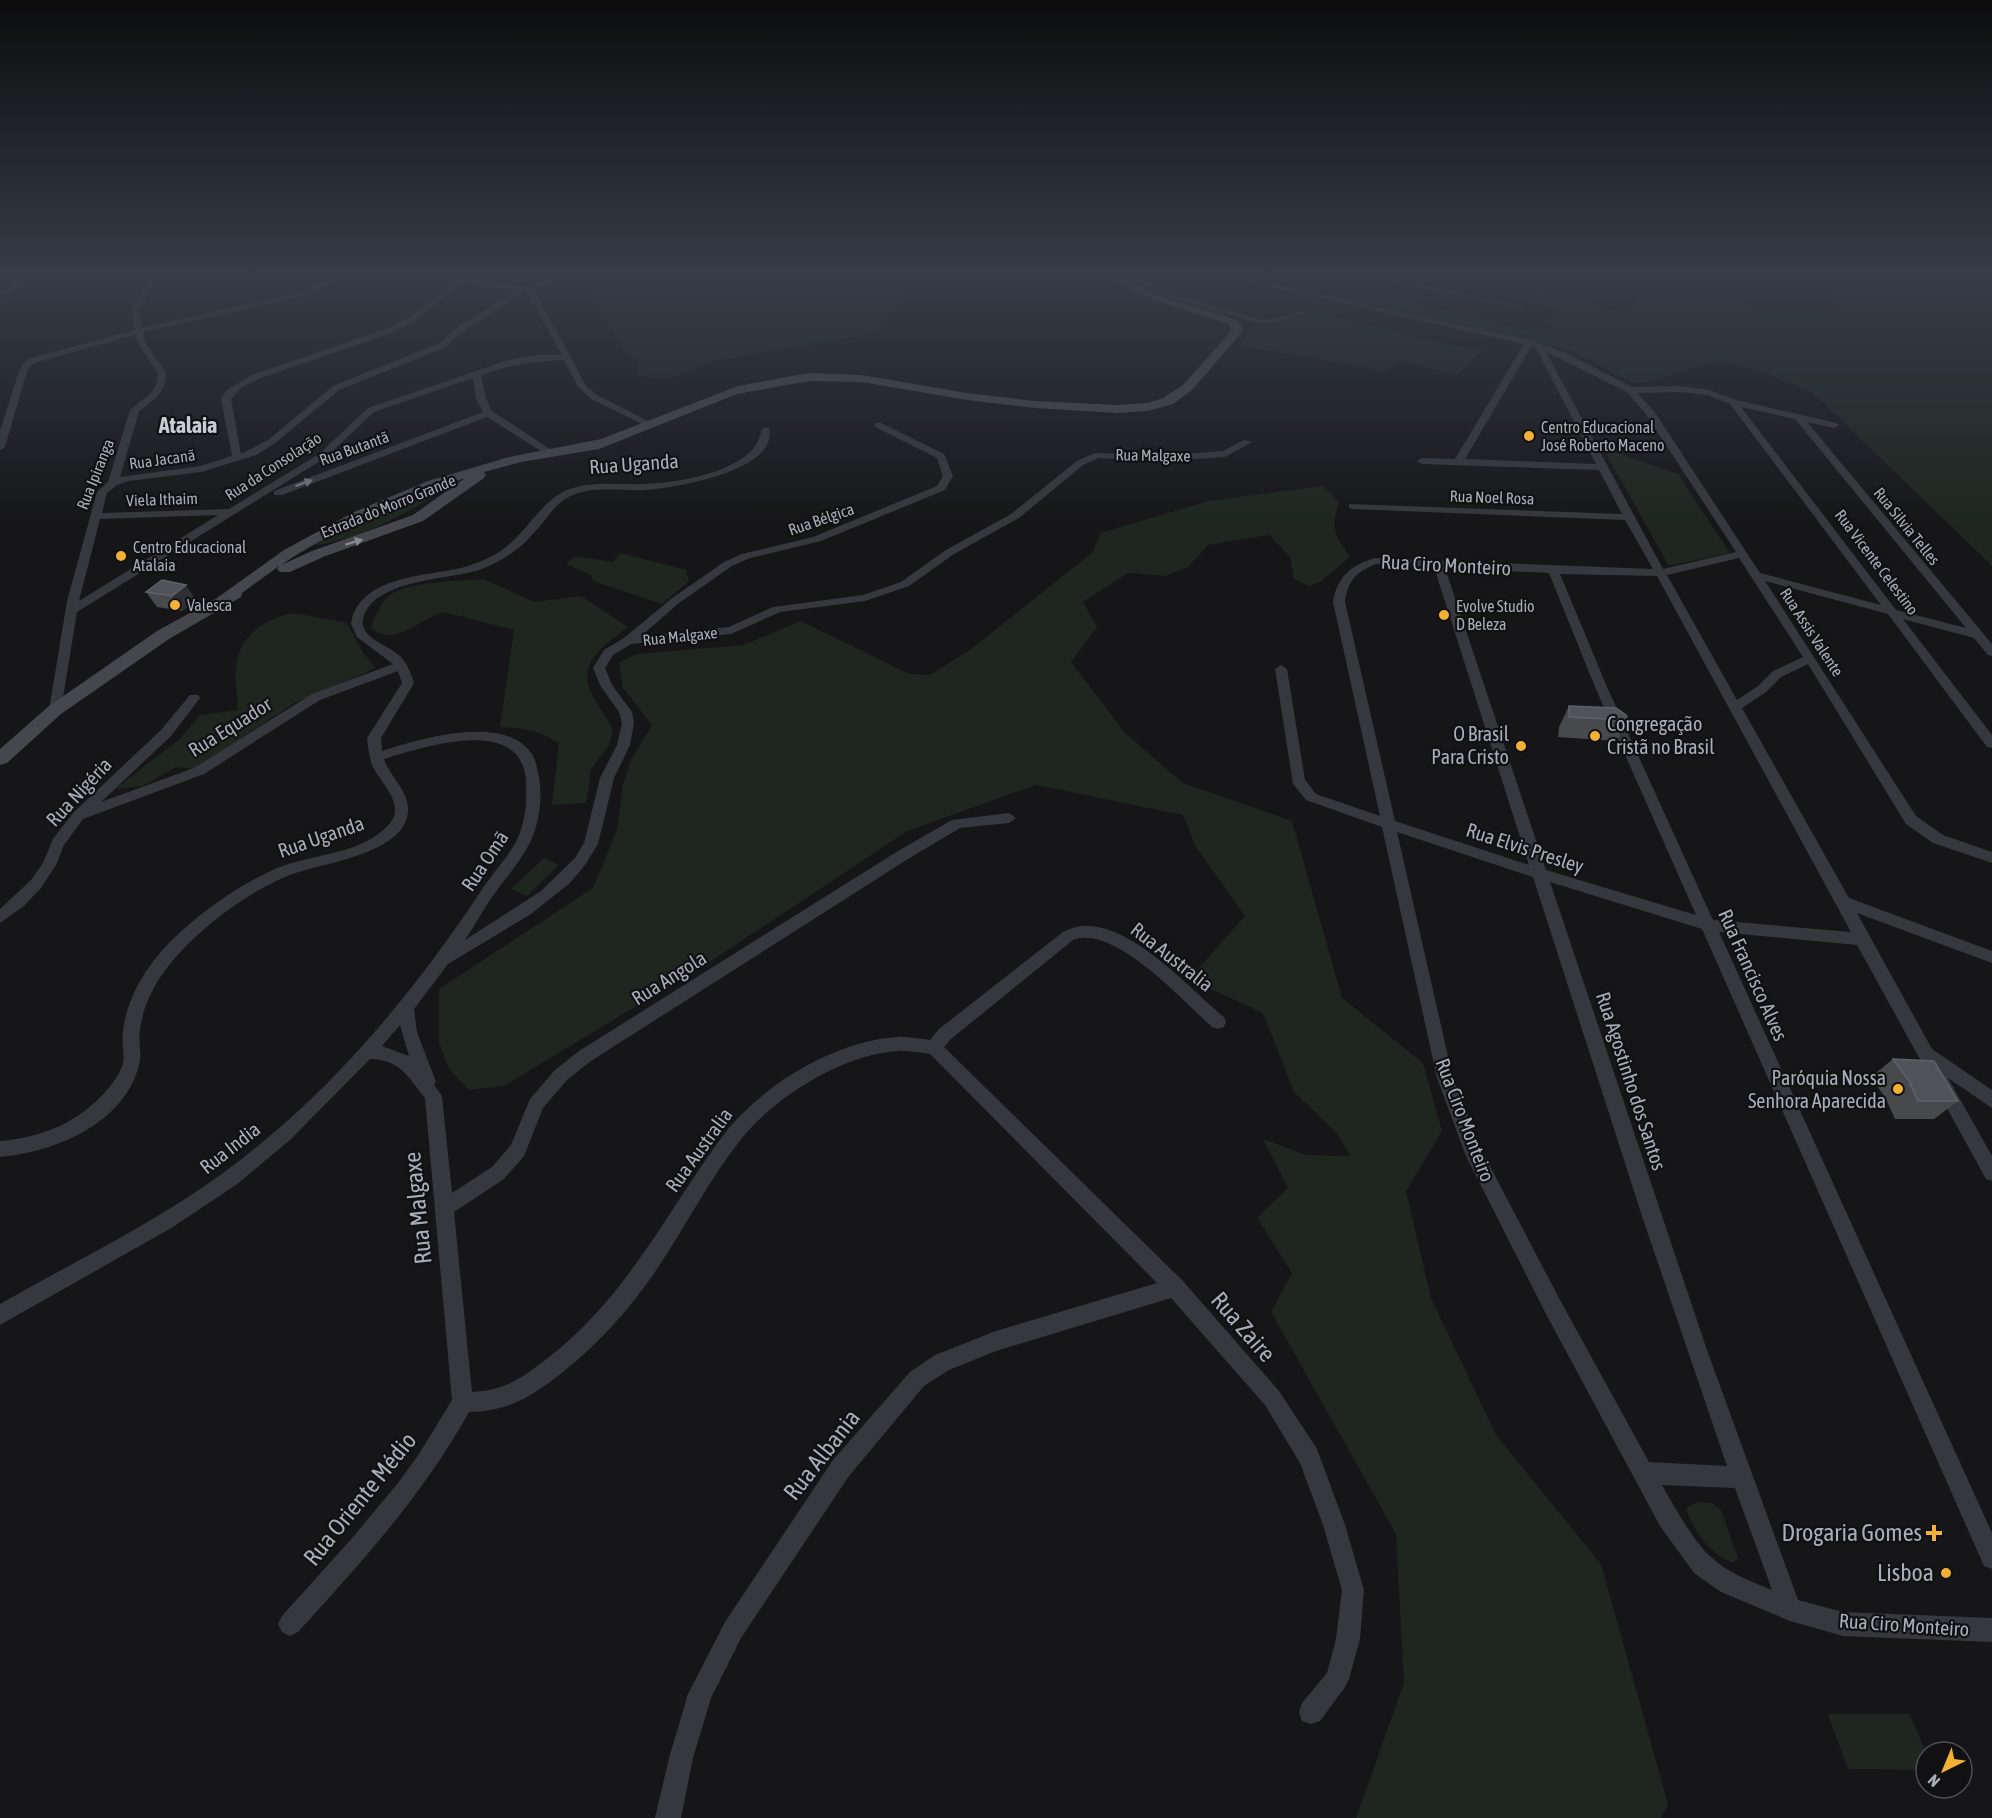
<svg xmlns="http://www.w3.org/2000/svg" width="1992" height="1818" font-family="'Asap Condensed',sans-serif">
<rect width="100%" height="100%" fill="#161618"/>
<g fill="#1e261f">
<path d="M626 273H944L908 291 875 333 714 361 671 378 651 379 639 374 635 359 624 350 605 318 591 302 592 293Z"/>
<path d="M975 273H1071L1037 286Z"/>
<path d="M1818 273H1992V566L1813 393C1791 383 1733 358 1711 363 1685 368 1661 382 1634 383L1569 350 1348 299 1358 291 1526 329 1546 331 1552 327 1544 320 1567 315 1532 303 1530 290 1533 288 1613 310 1632 308 1636 296 1664 293 1745 304 1776 312 1847 316Z"/>
<path d="M1318 313 1433 341 1483 350 1457 376 1400 360 1384 371 1241 345 1252 325 1281 323Z"/>
<path d="M1603 448 1678 474 1730 553 1669 566Z"/>
<path d="M455 479 457 482C416 507 364 540 315 545L314 542 349 522Z"/>
<path d="M1323 486 1339 502C1330 528 1335 535 1350 557L1320 582 1309 586 1294 579 1290 557 1269 535 1208 545 1188 567 1165 576 1128 573 1083 602 1097 627 1071 662 1125 733 1183 783 1292 821 1342 998 1423 1063 1442 1131 1406 1191 1431 1298 1496 1435 1601 1564 1668 1804 1661 1818H1356L1404 1683 1396 1534 1271 1312 1292 1273 1257 1218 1288 1188 1263 1139 1306 1155 1350 1156 1336 1132 1294 1092 1263 1013 1189 979 1245 916 1196 847 1183 815 1036 785 907 831 716 958 504 1086 469 1090 449 1069 439 1042V989L593 888 617 830 623 785 630 762 652 725 623 688 619 663 636 654 744 645 801 621 909 674 930 675 971 649 1093 552 1100 533 1209 501Z"/>
<path d="M620 553 686 570 689 581 662 604 593 581 591 575 566 564 575 556 613 562Z"/>
<path d="M484 579 534 602 581 596 628 627C608 642 578 661 590 690 596 704 607 716 613 731L608 747 591 769 586 803 552 805 559 743C540 731 522 728 500 727L514 630 444 612C420 618 393 649 371 628 375 616 379 605 389 596 406 581 461 581 484 579Z"/>
<path d="M294 613 347 623 363 653 376 668 294 703 195 769 176 767 143 786 115 789 181 738 200 715 238 710C237 693 233 669 239 653 247 630 271 617 294 613Z"/>
<path d="M544 858 559 865 527 896 511 889Z"/>
<path d="M1697 1502 1712 1503 1721 1510 1738 1558 1733 1563C1710 1554 1693 1531 1686 1508Z"/>
<path d="M1828 1714H1909L1926 1752V1770L1848 1769Z"/>
</g>
<g fill="none" stroke-linecap="round" stroke-linejoin="round">
<g fill="#37383d" fill-rule="evenodd">
<path d="M22 273H30L18 289 0 298V293L12 285Z"/>
<path d="M153 273H161L139 310 142 328 299 292 345 273H355L304 296 143 332 145 342 166 373 164 386 157 397 139 411 120 477 200 466 232 456 221 399 227 390 252 375 388 328 409 317 466 273H475L468 279 530 287 560 273H569L535 291 586 386 597 395 656 425 648 427 591 399 578 387 564 360C534 361 510 365 481 375L486 399 492 411 553 451V455H547L487 417 282 495H274V491L483 412 476 399 473 378 374 412 325 458 77 612 61 710 55 714 51 713 49 710 67 601 97 492 108 482 130 410 151 393 156 386 158 373 137 342 135 335 37 362 30 366 27 371 5 447 0 450V431L19 371 24 362 31 358 135 330 131 310ZM462 283 517 290 453 330 440 343 333 386 268 440 241 454 231 399 242 387 258 379 394 332 415 321ZM526 291 562 355H534L508 360 368 408 319 454 229 509 102 513 107 493 117 485 129 481 201 472 256 455 274 444 339 390 446 347 459 334ZM218 515 79 601 100 519Z"/>
<path d="M1118 273H1127L1174 294 1258 319 1268 320 1305 311 1309 313 1268 324 1258 323 1169 297Z"/>
<path d="M1211 273H1224L1532 341 1564 352 1632 387 1680 386 1709 390 1736 400 1837 423 1839 425 1834 428 1807 422 1992 644V656L1988 655 1974 638 1903 619 1992 735V748L1987 747 1888 614 1765 581 1916 816 1943 835 1992 852V863L1933 843 1906 824 1808 664 1781 677 1766 692 1742 708 1849 898 1992 951V963L1857 913 1932 1049 1992 1090V1108L1948 1078 1992 1156V1181L1986 1179 1857 945 1719 932 1992 1533V1569L1984 1566 1702 929 1550 882 1707 1350 1798 1600 1843 1612 1992 1618V1642L1843 1636 1790 1621 1721 1592 1694 1573 1660 1526 1546 1314 1466 1156 1437 1078 1382 827 1306 800 1293 784 1275 669 1281 665 1287 669 1305 780 1316 794 1380 816 1333 602C1337 577 1351 565 1375 558L1653 569 1625 520 1353 509 1349 508V504L1622 514 1599 470 1422 464 1417 461 1422 458 1455 459 1524 344ZM1531 347 1536 348 1596 464 1465 459ZM1546 352 1627 392 1645 413 1736 552 1663 569ZM1680 392 1707 395 1730 404 1881 605 1760 573 1654 411 1637 393ZM1741 407 1795 419 1966 628 1896 610ZM1739 558 1803 657 1773 671 1758 686 1737 700 1667 575ZM1376 564 1434 567 1529 865 1395 821 1345 602C1348 580 1356 572 1376 564ZM1445 568 1549 573 1595 687 1696 915 1546 870ZM1560 574 1657 576 1851 932 1713 920 1607 687ZM1397 832 1533 877 1643 1219 1727 1466 1649 1462 1560 1300 1483 1153 1453 1078ZM1662 1485 1735 1488 1772 1590C1750 1581 1728 1573 1711 1557 1693 1541 1674 1506 1662 1485Z"/>
<path d="M1351 273H1365L1525 307 1521 309Z"/>
<path d="M1751 273H1760L1764 276 1760 278Z"/>
<path d="M875 423H881L944 454 953 476 945 490 821 541 750 558 732 566 679 603 641 636 729 627 773 607 863 595 901 582 946 550 1011 514 1077 461 1095 453 1166 455 1223 451 1244 440 1252 442 1225 457 1166 461 1099 458 1083 465 1019 518 954 554 909 586 865 601 780 612 731 634 631 644 613 655 605 668 612 685 632 712 634 723 630 745 614 778 598 844 585 865 570 883 531 914 448 964 414 1009 417 1032 436 1082 434 1085 442 1096 452 1193 492 1167 511 1145 530 1099 555 1070 579 1051 898 851 952 820 1009 813 1016 818 1009 823 960 828 908 859 591 1061 567 1080 543 1108 524 1156 504 1179 454 1212 472 1392C506 1391 523 1377 549 1357 630 1294 668 1208 728 1129 768 1082 835 1041 898 1037 908 1036 919 1039 930 1040L939 1029 1063 932C1071 928 1080 925 1090 926 1137 929 1189 988 1224 1017L1226 1022 1224 1027 1218 1029 1212 1027C1184 1002 1114 924 1073 940L951 1039 944 1047 1182 1280 1279 1391 1317 1449 1345 1525 1364 1590 1360 1639 1349 1679 1345 1687 1320 1721 1311 1724 1302 1721 1299 1712 1302 1703 1327 1673 1336 1639 1342 1590 1323 1525 1300 1463 1265 1405 1171 1298 996 1351 949 1370 924 1386 849 1476 741 1638 711 1698 693 1758 681 1818H655L669 1758 688 1694 725 1622 833 1460 910 1372 935 1355 996 1331 1157 1283 930 1054C919 1053 908 1050 898 1051 844 1054 776 1096 742 1138 709 1179 685 1228 655 1272 629 1310 599 1343 563 1372 533 1396 507 1412 469 1412 423 1495 361 1563 298 1632L290 1636 282 1632 278 1624 282 1616 353 1537 398 1483 419 1454 452 1400 425 1098C408 1077 401 1060 370 1059L291 1139 236 1185 173 1227 0 1325V1304C75 1261 153 1224 223 1173 326 1098 409 999 479 894 490 876 505 861 516 842 525 824 527 804 526 784 525 713 424 747 384 759 390 777 410 792 408 812 404 856 316 863 285 877 255 890 226 910 202 931 172 958 146 988 140 1029 138 1040 142 1054 139 1065 124 1124 55 1152 0 1157V1141C43 1137 78 1123 107 1090 113 1083 121 1072 123 1063 125 1053 121 1042 123 1031 127 997 147 965 171 941 201 912 237 886 275 869 312 853 365 855 391 822 405 803 379 781 372 765 369 756 368 747 367 738L402 683 398 671 320 700 204 774 83 819 64 845 56 865 41 888 24 906 0 923V909L31 880 43 863 53 839 73 813 161 730 190 695H198L200 698 171 736 101 802 194 768 312 694 393 664 357 637 351 624C358 576 427 576 461 568 475 564 488 559 499 552 527 534 542 498 570 489 594 481 618 485 642 484 676 483 725 475 750 452 758 445 759 437 763 428H769C779 471 675 488 646 490 623 491 600 486 578 493 555 500 548 519 532 535 518 551 499 563 479 570 448 580 373 579 363 619 359 638 389 645 400 656 407 663 411 673 414 683L381 738 382 751C419 739 508 712 533 756 536 761 537 768 538 773 543 792 540 818 533 836 524 857 508 875 495 893 484 908 475 925 465 940L541 891 575 858 584 843 600 778 617 745 622 723 619 712 600 685 593 668 604 650 624 638 671 599 724 562 742 554 813 537 937 486 943 476 937 458 875 427ZM400 1025 409 1056 382 1046Z"/>
</g>
<path fill="#45474d" fill-rule="evenodd" d="M1100 273H1113L1160 296 1234 319 1240 323 1243 331 1192 390 1173 404 1148 411 1117 413 1035 408 967 400 862 382 809 381 737 394 599 449 521 462 484 472 486 475 484 478 423 521 323 557 290 572H280L277 569 279 566 242 593 241 597 169 639 61 714 7 763 0 765V749L49 706 157 631 217 598 284 550 354 512 428 481 509 457 601 439 738 386 809 373 862 375 967 393 1035 401 1117 405 1148 403 1163 398 1183 385 1231 331 1230 326 1226 323 1152 300ZM465 478 413 515 312 551 281 565C338 527 401 499 465 478Z"/>
</g>
<g fill="#47494d">
<path d="M146 592 196 600 182 611 157 607Z"/>
<path d="M1569 706 1628 720 1616 741 1558 737 1559 727Z"/>
<path d="M1893 1059 1958 1101 1934 1119H1895L1886 1099 1871 1077Z"/>
</g>
<path fill="#2f3033" d="M186 585 196 600 182 611 172 596Z"/>
<g fill="#525359" stroke="#5f6168" stroke-width="1.5">
<path d="M162 580 186 585 172 596 146 592Z"/>
<path d="M1569 706 1616 708 1626 715 1628 720 1569 717Z"/>
<path d="M1893 1059 1934 1061 1958 1101H1918L1909 1081Z"/>
</g>
<defs><path id="oneway-solid" d="M-6-.8H1V-3.2L6.5 0L1 3.2V.8H-6Z" transform="scale(1.5)"/></defs>
<use fill="#757881" href="#oneway-solid" transform="translate(304 483) rotate(-20)"/>
<use fill="#858993" href="#oneway-solid" transform="translate(354 542) rotate(-17)"/>
<linearGradient id="sky" x2="0" y2="1"><stop stop-color="#0c0c0d"/><stop offset="0.52" stop-color="#363c48"/><stop offset="1" stop-color="#363c48" stop-opacity="0"/></linearGradient>
<rect width="1992" height="527" fill="url(#sky)"/>
<g fill="#f2b134" stroke="#111113" stroke-width="2">
<circle cx="1529" cy="436" r="6"/>
<circle cx="121" cy="556" r="6"/>
<circle cx="175" cy="605" r="6"/>
<circle cx="1444" cy="615" r="6"/>
<circle cx="1595" cy="736" r="6"/>
<circle cx="1521" cy="746" r="6"/>
<circle cx="1898" cy="1089" r="6"/>
<path d="M1931 1524h6v6h6v6h-6v6h-6v-6h-6v-6h6z"/>
<circle cx="1946" cy="1573" r="6"/>
</g>
<g text-anchor="middle" stroke-width="4.5" stroke-linejoin="round" paint-order="stroke">
<g font-size="16" fill="#a8adb8" stroke="#111113" text-anchor="start">
<text x="1541" y="433">Centro Educacional<tspan x="1541" dy="18">José Roberto Maceno</tspan></text>
<text x="133" y="553">Centro Educacional<tspan x="133" dy="18">Atalaia</tspan></text>
<text x="187" y="611">Valesca</text>
<text x="1456" y="612">Evolve Studio<tspan x="1456" dy="18">D Beleza</tspan></text>
</g>
<g font-size="16" fill="#a8adb8" stroke="#111113">
<text transform="translate(354 448) rotate(-20)" y="6">Rua Butantã</text>
<text transform="translate(1153 455) rotate(1)" y="6">Rua Malgaxe</text>
<text transform="translate(162 459) rotate(-8)" y="6">Rua Jacanã</text>
<text transform="translate(273 466) rotate(-33)" y="6">Rua da Consolação</text>
<text transform="translate(95 474) rotate(-68)" y="6">Rua Ipiranga</text>
<text transform="translate(1492 497) rotate(2)" y="6">Rua Noel Rosa</text>
<text transform="translate(162 499) rotate(-2)" y="6">Viela Ithaim</text>
<text transform="translate(388 506) rotate(-22)" y="6">Estrada do Morro Grande</text>
<text transform="translate(821 519) rotate(-19)" y="6">Rua Bélgica</text>
<text transform="translate(1907 526) rotate(51)" y="6">Rua Silvia Telles</text>
<text transform="translate(1877 562) rotate(53)" y="6">Rua Vicente Celestino</text>
<text transform="translate(1812 632) rotate(57)" y="6">Rua Assis Valente</text>
<text transform="translate(680 636) rotate(-6)" y="6">Rua Malgaxe</text>
</g>
<g font-size="20" fill="#a8adb8" stroke="#111113">
<text transform="translate(634 464) rotate(-4)" y="7">Rua Uganda</text>
<text transform="translate(1446 565) rotate(3)" y="7">Rua Ciro Monteiro</text>
<text transform="translate(230 727) rotate(-32)" y="7">Rua Equador</text>
<text transform="translate(79 792) rotate(-47)" y="7">Rua Nigéria</text>
<text transform="translate(321 837) rotate(-19)" y="7">Rua Uganda</text>
<text transform="translate(1525 848) rotate(18)" y="7">Rua Elvis Presley</text>
<text transform="translate(485 861) rotate(-56)" y="7">Rua Omã</text>
<text transform="translate(1172 957) rotate(38)" y="7">Rua Australia</text>
<text transform="translate(1753 975) rotate(66)" y="7">Rua Francisco Alves</text>
<text transform="translate(669 978) rotate(-32)" y="7">Rua Angola</text>
<text transform="translate(1631 1081) rotate(72)" y="7">Rua Agostinho dos Santos</text>
<text transform="translate(1465 1120) rotate(69)" y="7">Rua Ciro Monteiro</text>
<text transform="translate(230 1148) rotate(-38)" y="7">Rua India</text>
<text transform="translate(699 1150) rotate(-54)" y="7">Rua Australia</text>
<text transform="translate(1904 1625) rotate(4)" y="7">Rua Ciro Monteiro</text>
</g>
<g font-size="20" fill="#a8adb8" stroke="#111113" text-anchor="end">
<text x="1607" y="731" text-anchor="start">Congregação<tspan x="1607" dy="23">Cristã no Brasil</tspan></text>
<text x="1509" y="741">O Brasil<tspan x="1509" dy="23">Para Cristo</tspan></text>
<text x="1886" y="1085">Paróquia Nossa<tspan x="1886" dy="23">Senhora Aparecida</tspan></text>
</g>
<g font-size="22" font-weight="bold" fill="#c9ccd4" stroke="#111113">
<text x="188" y="433">Atalaia</text>
</g>
<g font-size="24" fill="#a8adb8" stroke="#111113">
<text transform="translate(418 1208) rotate(-96)" y="8">Rua Malgaxe</text>
<text transform="translate(1243 1327) rotate(49)" y="8">Rua Zaire</text>
<text transform="translate(822 1455) rotate(-52)" y="8">Rua Albania</text>
<text transform="translate(360 1499) rotate(-51)" y="8">Rua Oriente Médio</text>
</g>
<g font-size="24" fill="#a8adb8" stroke="#111113" text-anchor="end">
<text x="1922" y="1541">Drogaria Gomes</text>
<text x="1934" y="1581">Lisboa</text>
</g>
</g>
<g transform="translate(1944 1770) rotate(223)"><circle r="28" fill="#111113" stroke="#4d4f55" stroke-width="1.5"/>
<path d="M0-4.5L10 22L0 15L-10 22Z" fill="#f2b134"/>
<text y="-9" font-size="16" font-weight="bold" text-anchor="middle" fill="#a8adb8">N</text>
</g>
</svg>
